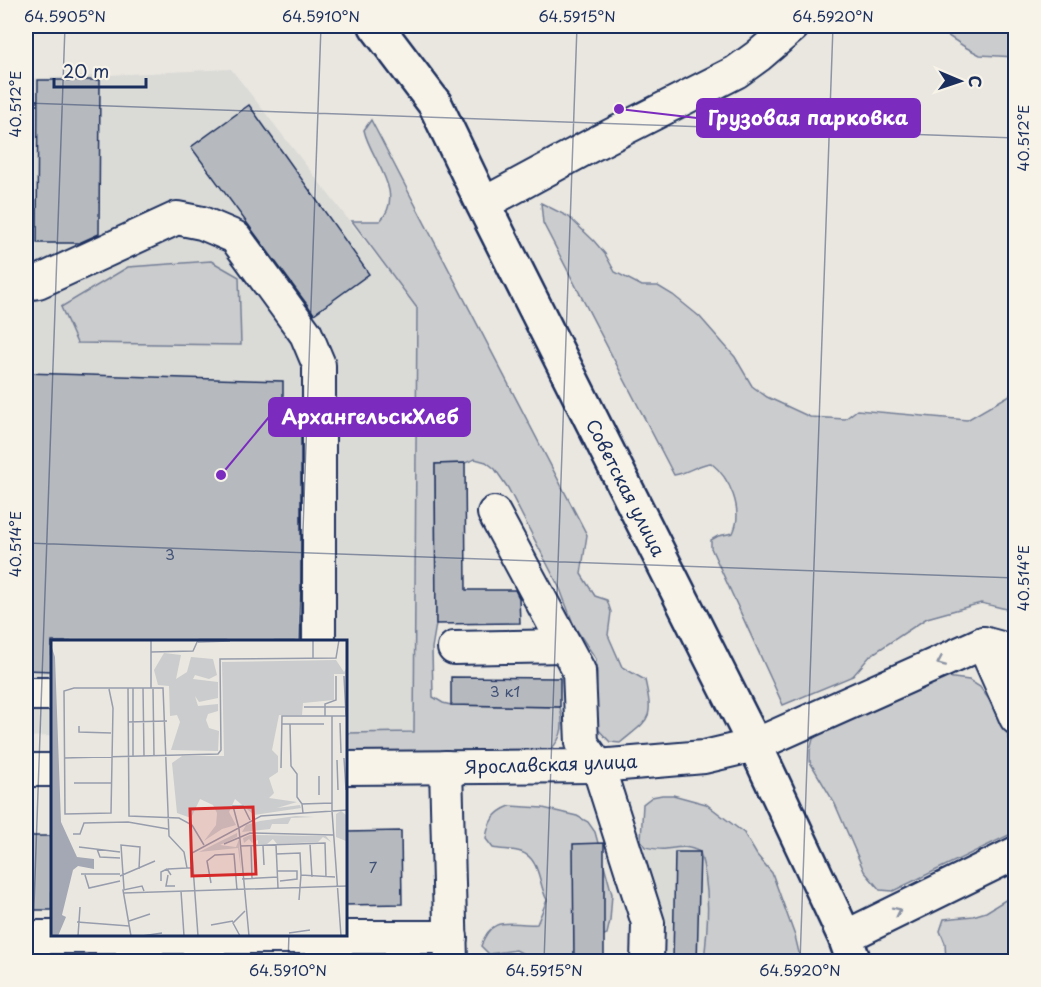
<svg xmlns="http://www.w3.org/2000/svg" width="1041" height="987" font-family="'Playpen Sans',sans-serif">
<rect width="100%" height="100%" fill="#eae7e0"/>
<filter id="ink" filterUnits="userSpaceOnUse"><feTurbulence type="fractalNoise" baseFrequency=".0167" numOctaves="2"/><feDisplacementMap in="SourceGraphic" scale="12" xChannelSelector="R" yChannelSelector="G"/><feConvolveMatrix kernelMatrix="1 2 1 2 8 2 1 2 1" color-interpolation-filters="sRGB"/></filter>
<g filter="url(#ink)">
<g fill="#dadad6">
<path d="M231 69 417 308 414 732 345 733V642H52V736L26 737V79Z"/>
<path d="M676 846H689L700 852 704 865 706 877 708 914 707 941 704 961 641 962 645 847 663 850Z"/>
</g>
<g fill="#cbcccd" stroke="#737e96" stroke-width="1.5">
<path d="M933 26H1015V57L980 55 965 47Z"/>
<path d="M371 120 587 535 581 574 595 596 607 600 611 612 608 635 622 667 645 680C654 721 650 718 620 743L610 742 595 726 597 672 596 659 574 626 560 589 508 488 495 469 486 462 475 459 465 463 435 464 436 624 432 648 433 697 443 703 451 705 560 707C565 728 562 743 543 755L345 757V733L414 732 417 308 352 221H380C407 193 370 159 364 130Z"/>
<path d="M541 203 569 217 594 241 605 254 615 272 642 286H658L673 295 700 317 735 357 752 386 767 397 810 417 845 419 857 410 967 420 1015 392V611L981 603 927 618 871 655 853 676 783 705 711 548V540L718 536 733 533C744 510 730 478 711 463 698 464 688 473 674 475L543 223Z"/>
<path d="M211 261 239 277 241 345 77 343 61 307 128 267Z"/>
<path d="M946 677 969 680 980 687 993 705 1004 726 1015 754V829L1009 835 893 891 880 890 864 871 835 804 810 762V750L813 739 821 733 926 683Z"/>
<path d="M662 795H673L706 804 744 833 757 855 772 873 795 936 801 961H704C708 925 711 889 700 852 687 845 680 847 666 849 659 850 651 848 645 847L641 840 643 804 652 797Z"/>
<path d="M510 806 543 808 577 816 588 822 595 832 612 894 610 921 607 934 594 939 574 961H529L528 956 516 950 489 954 481 946C492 913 511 926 537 924L547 900C538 884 541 859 521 852 513 849 502 850 493 848L486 839C488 822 494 812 510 806Z"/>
<path d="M1015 894V961H946L945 943 940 931 944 919 973 916 986 912Z"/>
</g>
<g fill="#b6babf" stroke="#1b2f5e" stroke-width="1.5">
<path d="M38 80H100L99 234 79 243H37Z"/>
<path d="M249 105 369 274 314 314 191 147Z"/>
<path d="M26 373 283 381V412H301V642H52V671L26 670Z"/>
<path d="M465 463 466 590H515L519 598 520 623 436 624 435 464Z"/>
<path d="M451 677 560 678V707L451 705Z"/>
<path d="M401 831 402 904 345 905V832Z"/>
<rect x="26" y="836" width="26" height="74"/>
<path d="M604 843V962H574L573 844Z"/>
<path d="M675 852H700L697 962H673Z"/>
</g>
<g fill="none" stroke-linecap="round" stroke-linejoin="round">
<defs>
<g id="minor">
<path d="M483 204 592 145 736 72 758 56 793 26"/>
<path d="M26 284 38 282 177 218 202 223 235 237 306 334 319 365V642"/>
<path d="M494 513 579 671 582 743 598 766 648 923 647 962"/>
<path d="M983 643 1016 718"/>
<path d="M454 648 565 646"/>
<path d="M26 694H52"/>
<path d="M446 767 451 962"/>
<path d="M345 768 598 766 704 757 755 745 983 643 1016 652"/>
<path d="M26 770H52"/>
<path d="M26 937H451"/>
<path d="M845 937 1016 853"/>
</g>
<path id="major" d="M376 26 435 104 483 204 755 745 845 937 854 962"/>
</defs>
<use href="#minor" stroke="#1b2f5e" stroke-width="36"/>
<use href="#major" stroke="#1b2f5e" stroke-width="38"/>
<use href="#minor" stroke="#f7f3e8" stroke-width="32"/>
<use href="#major" stroke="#f7f3e8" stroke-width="33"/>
</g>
<defs><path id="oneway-chevron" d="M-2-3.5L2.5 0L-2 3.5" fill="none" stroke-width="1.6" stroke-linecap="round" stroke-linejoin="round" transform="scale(1.5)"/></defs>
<g stroke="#8991a3">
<use href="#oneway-chevron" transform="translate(941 662) rotate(156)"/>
<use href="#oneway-chevron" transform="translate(897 911) rotate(-26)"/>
</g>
</g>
<path fill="none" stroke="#1b2f5e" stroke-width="1.5" stroke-opacity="0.45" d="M26 103 1016 138M26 543 1016 578M299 642 321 26M32 962 65 26M288 962 289 934M544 962 577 26M800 962 833 26"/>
<g text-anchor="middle" stroke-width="5" stroke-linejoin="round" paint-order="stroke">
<g font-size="15" fill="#425276">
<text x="170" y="560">3</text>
<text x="505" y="697">3 к1</text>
<text x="373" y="873">7</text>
</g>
<g font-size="18" fill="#1b2f5e" stroke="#f7f3e8">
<text transform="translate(625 488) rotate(63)" y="6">Советская улица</text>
<text transform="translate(551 765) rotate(-2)" y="6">Ярославская улица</text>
</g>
</g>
<g transform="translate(51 640)">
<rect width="296" height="296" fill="#eae7e0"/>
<path d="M113 13 130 15 125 39 136 32 140 17 162 19 166 35 158 39 144 35 142 39 167 42V58L148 62 144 56 147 66 167 64V71L157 74 155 80 158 88 168 91 167 111 120 110 129 82 126 75 119 76 118 46 107 45 103 30ZM285 20 293 32 295 29V66L294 34H283V60L252 63 251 75H228L221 110 227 116V132L218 138 223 153 218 158 246 162 226 168 249 165 250 168 203 175 184 159 178 172 185 185 171 189 153 201 165 185 166 173 162 165 149 159 140 178 126 173 121 123 131 116H173L171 22ZM290 171 295 175V201L285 197V174ZM245 176 263 177 240 178 237 184H221L219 189 191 192 195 185 209 181ZM186 193V197L169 205 185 207 188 199 190 232 187 208 148 212ZM199 195 275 196 280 202 272 197 267 202 226 204 222 199 216 204H207V200L201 203 198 199 193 203 192 198Z" fill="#cbcccd"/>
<path d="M0 5 4 17 10 182 26 217 43 219V229L27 226 22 230 11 275 15 277 7 296 0 295Z" fill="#a3a8b4"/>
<path fill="none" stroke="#979dac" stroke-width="1.5" d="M100 0V48M262 0V19M147 2 179 1M100 12 142 11 147 0M293 36 295 76M77 48 78 176 128 178 141 185 153 205M82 48V117M92 48 93 116M58 49 62 68 60 173 14 174 13 51 23 48H112L118 196 133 212 136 228H140M102 49 103 116M253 67H296M274 76H296M281 76V171M77 82 116 81M289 83 290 113M231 84H273M239 84 240 126 246 134V157L251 164M28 86V92L60 93M13 118 167 114 170 110 169 19 285 18 288 0M293 118 295 150M286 120 287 150M230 128 231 76H274V64L285 60V36M268 136V155M23 143H60M281 171 290 296M252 173 251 164 281 163M22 194H29L33 183 77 182 117 189M173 204 199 193 282 195M259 204 261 237M200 205 201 239M225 205 227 248M189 206 274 203 275 237M212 206 213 225M28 207 69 212M46 209 49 217 69 218M225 214 249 213 250 235M117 229 136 228M226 231H246V239L229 241M30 234H69M34 235 38 248 69 241M117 235 115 246H124M69 236 104 221M191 239 227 237M110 241V232L116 229 120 235M160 243 156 221 164 215 183 214 186 250M73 249 70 205 89 207 88 229M130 251 133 296M73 253 296 246M248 260 250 235 284 237M78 281 99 274M26 282 78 286M160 285 182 281M238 293 259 290M27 296 29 267M80 296 72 250 91 246 93 251M91 296 111 293M147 296 141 213 210 176 296 170M189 296 182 283 194 271M198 296 188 189 182 166H192L199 180"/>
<path fill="#d62828" fill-opacity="0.15" stroke="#d62828" stroke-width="3" d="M202 167 205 234 141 236 139 169Z"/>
<rect width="296" height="296" fill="none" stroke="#1b2f5e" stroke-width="3"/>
</g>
<path fill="none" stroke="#7b2cbf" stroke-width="2" d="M619 109L697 118M221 475L269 417"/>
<g fill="#7b2cbf" stroke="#f7f3e8" stroke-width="2">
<circle cx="619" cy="109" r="6"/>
<circle cx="221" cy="475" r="6"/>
</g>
<g fill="#7b2cbf" stroke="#7b2cbf" stroke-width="2">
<rect x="697" y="99" width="223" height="38" rx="6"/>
<rect x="269" y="398" width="201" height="38" rx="6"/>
</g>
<g font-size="20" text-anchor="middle" font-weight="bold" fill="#fff">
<text x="808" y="125">Грузовая парковка</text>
<text x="370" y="424">АрхангельскХлеб</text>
</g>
<rect width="1041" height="987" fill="none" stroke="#f7f3e8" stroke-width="66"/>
<g transform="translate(960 81) rotate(92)" stroke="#f7f3e8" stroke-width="4.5" paint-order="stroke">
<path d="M0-4.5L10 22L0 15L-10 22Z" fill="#1b2f5e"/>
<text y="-9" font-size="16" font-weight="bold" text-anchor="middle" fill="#1b2f5e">С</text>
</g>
<path d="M54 78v9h92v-9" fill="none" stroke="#1b2f5e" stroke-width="3"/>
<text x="63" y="78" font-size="18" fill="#1b2f5e" stroke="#f7f3e8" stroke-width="4.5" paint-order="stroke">20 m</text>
<rect x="33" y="33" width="975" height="921" fill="none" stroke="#1b2f5e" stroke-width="2"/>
<g font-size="15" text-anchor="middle" fill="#1b2f5e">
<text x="65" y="22">64.5905°N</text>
<text x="321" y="22">64.5910°N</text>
<text x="577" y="22">64.5915°N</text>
<text x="833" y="22">64.5920°N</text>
<text transform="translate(16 104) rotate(-90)" y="5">40.512°E</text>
<text transform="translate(1024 138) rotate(-90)" y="5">40.512°E</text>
<text transform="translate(16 544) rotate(-90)" y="5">40.514°E</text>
<text transform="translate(1024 578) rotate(-90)" y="5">40.514°E</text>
<text x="288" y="976">64.5910°N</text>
<text x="544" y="976">64.5915°N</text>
<text x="800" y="976">64.5920°N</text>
</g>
</svg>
